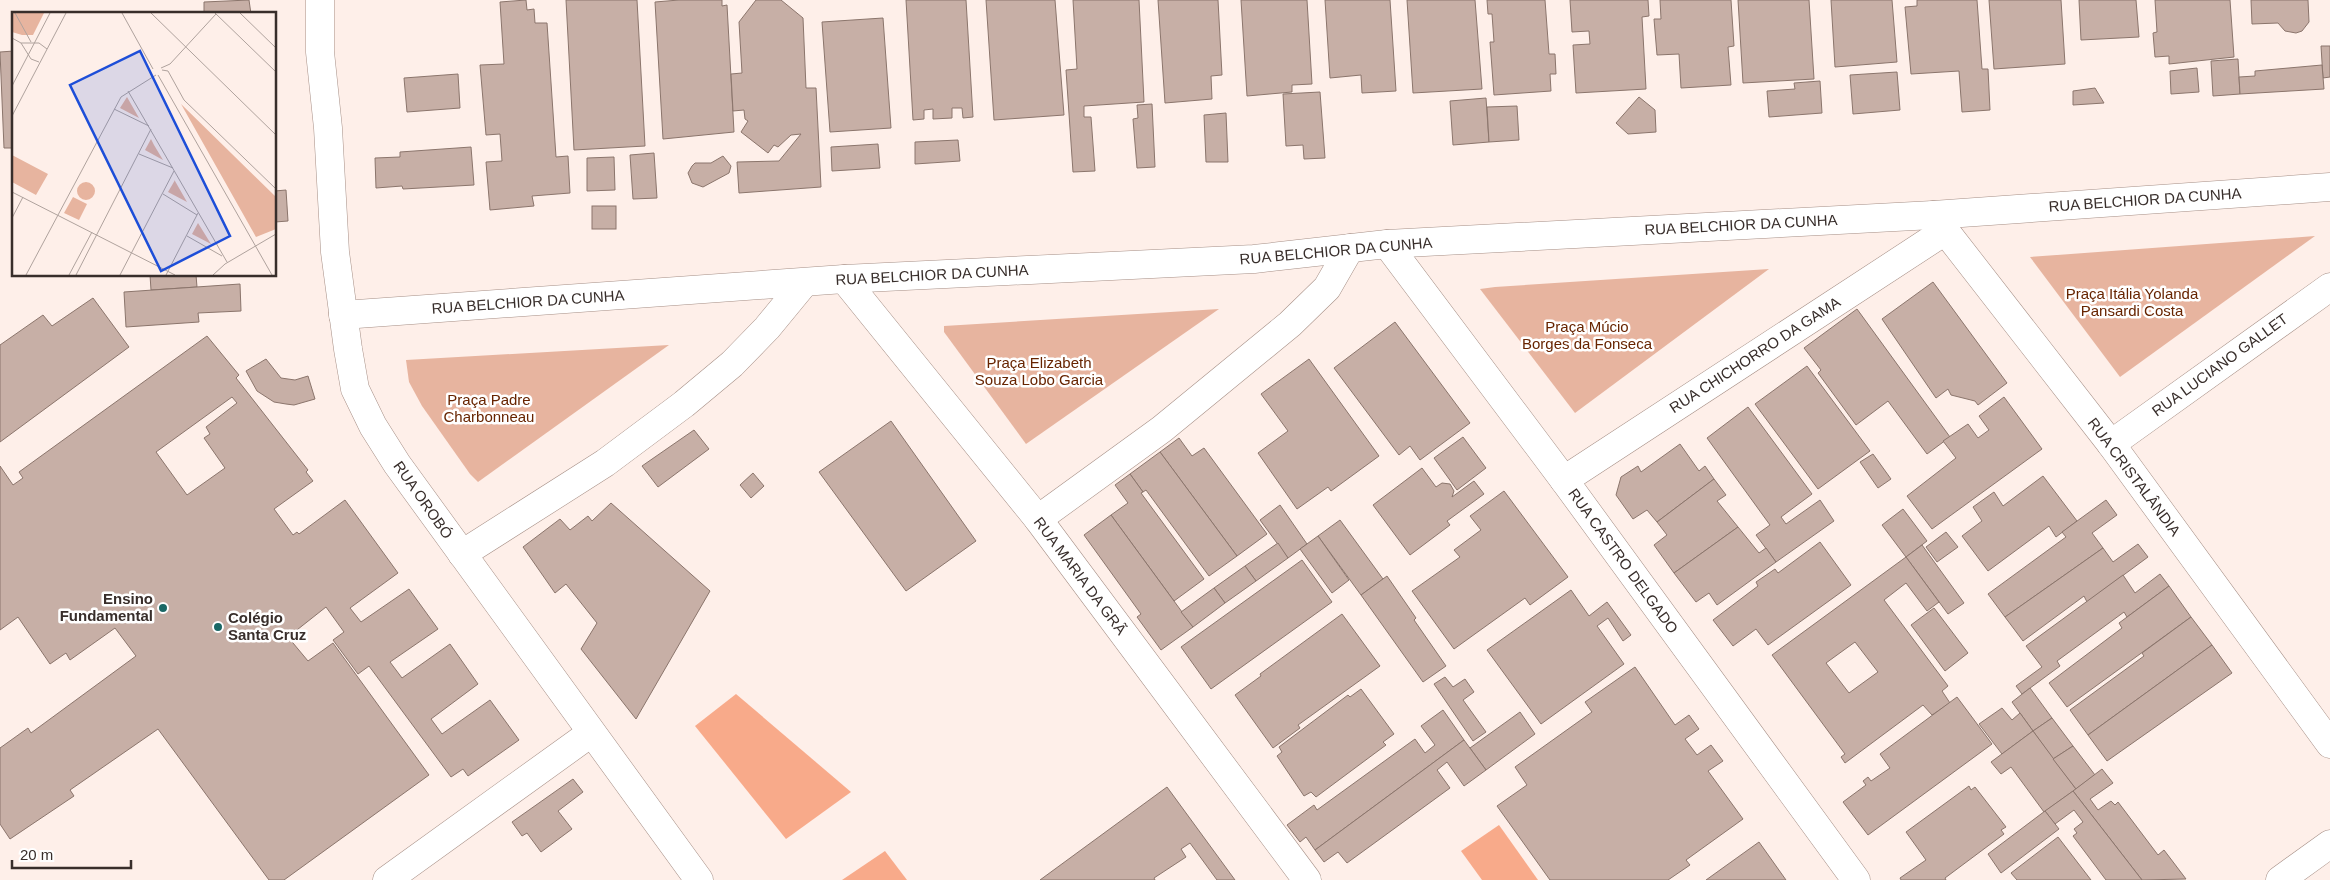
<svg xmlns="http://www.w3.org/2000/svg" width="2330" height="880" font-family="Arial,sans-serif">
<rect width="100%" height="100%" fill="#feefe9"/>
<g fill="#e7b49f">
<path d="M2315 236 2120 377 2030 257Z"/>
<path d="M1769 269 1575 413 1480 289 1495 287Z"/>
<path d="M1219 309 1026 444 944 332V326Z"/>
<path d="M669 345 478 482 470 474 422 406 409 382 406 360Z"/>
</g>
<g fill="#f8aa8a">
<path d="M736 694 851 792 786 839 695 726Z"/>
<path d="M1499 825 1538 880H1482L1461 851Z"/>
<path d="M885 851 907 880H842Z"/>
</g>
<g fill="#c7afa6" stroke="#8b756c" fill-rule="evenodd">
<path d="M249 0 251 14H204V2Z"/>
<path d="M526 0 527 10 534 9 535 23H547L556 157 568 156 570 193 532 196 534 206 490 210 486 162 502 161 500 134 486 135 480 65 504 64 500 2Z"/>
<path d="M566 0H637L645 146 574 150Z"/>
<path d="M679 0H722V6L727 5 734 132 663 139 655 2Z"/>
<path d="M756 0H781L803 18 806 88H816L821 187 739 193 737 162 779 161 801 134 791 135 778 147 774 145 768 153 741 132 748 121 745 119 744 110 733 111 731 74 742 73 739 22Z"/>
<path d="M906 0H966L973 117 963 118 962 108H952V118L933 119V109L924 110V119L913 120Z"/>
<path d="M986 0H1055L1064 115 994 120Z"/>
<path d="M1073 0H1139L1144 102 1084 106V117H1091L1095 171 1073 172 1066 70 1077 69Z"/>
<path d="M1158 0H1218L1222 75 1211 76 1212 99 1165 103Z"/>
<path d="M1241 0H1307L1312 84 1292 85V92L1247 96Z"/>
<path d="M1325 0H1390L1396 91 1362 93 1361 75 1330 78Z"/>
<path d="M1407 0H1475L1482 89 1413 93Z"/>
<path d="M1487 0H1545L1549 54H1555L1556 74H1550L1551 91 1494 95 1490 42H1494L1492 14H1488Z"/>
<path d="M1570 0H1648L1649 16 1642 17 1646 89 1576 93 1573 45 1590 44 1589 31 1572 32Z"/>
<path d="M1660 0H1731L1734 46 1728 47 1731 85 1681 88 1679 54 1657 55 1654 19H1661Z"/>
<path d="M1738 0H1809L1814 79 1743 83Z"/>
<path d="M1831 0H1892L1897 62 1835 67Z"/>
<path d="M1917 0H1977L1982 69H1988L1990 110 1962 112 1959 71 1911 74 1905 7 1917 6Z"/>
<path d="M1989 0H2061L2065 64 1994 69Z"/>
<path d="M2079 0H2136L2139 37 2081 40Z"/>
<path d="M2155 0H2230L2234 57 2169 64V56L2155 57 2153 33 2157 32Z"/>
<path d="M2251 0H2308L2309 22 2302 31 2296 33 2285 31 2278 23 2252 24Z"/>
<path d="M883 18 891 128 830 132 822 22Z"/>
<path d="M2321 46H2330V77L2323 78Z"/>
<path d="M14 51V148H4L0 52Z"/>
<path d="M2238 59 2240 94 2213 96 2211 61Z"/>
<path d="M2322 65 2324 89 2240 94 2239 77 2255 76V71Z"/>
<path d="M2197 68 2199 92 2171 94 2170 71Z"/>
<path d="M1897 72 1900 110 1853 114 1850 75Z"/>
<path d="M458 74 460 108 407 112 404 78Z"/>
<path d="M1820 81 1822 113 1769 117 1767 91 1795 89 1794 83Z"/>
<path d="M2095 88 2104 103 2073 105V91Z"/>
<path d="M1320 92 1325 158 1304 159 1303 145 1286 146 1283 94Z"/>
<path d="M1639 97 1655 110 1656 132 1628 134 1616 123Z"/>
<path d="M1486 98 1489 142 1453 145 1450 101Z"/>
<path d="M1152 104 1155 167 1137 168 1133 119 1138 118 1137 105Z"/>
<path d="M1517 106 1519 140 1489 142 1487 107Z"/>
<path d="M1226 113 1228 162H1206L1204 115Z"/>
<path d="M958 140 960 161 915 164V142Z"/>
<path d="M878 144 880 168 832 171 831 147Z"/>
<path d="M471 147 474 185 403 189 402 186 376 188 375 158 400 157V152Z"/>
<path d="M654 153 657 198 633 199 630 155Z"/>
<path d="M723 156 731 166 729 173 703 187 692 183 688 173 692 166 695 163H711Z"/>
<path d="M614 157 615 190 587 191V158Z"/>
<path d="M286 190 288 221 275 222V191Z"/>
<rect x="592" y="206" width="24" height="23"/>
<path d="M150 275H196L197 287 151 290Z"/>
<path d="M1933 282 2007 383 1978 405 1975 401 1951 395 1948 389 1936 398 1882 319Z"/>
<path d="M240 284 241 311 198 313 199 322 126 327 124 292Z"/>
<path d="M93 298 129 347 0 442V345L43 315 52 326Z"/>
<path d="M1857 309 1950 437 1927 454 1888 401 1856 425 1818 373 1821 370 1804 348Z"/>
<path d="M1395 322 1470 423 1420 460 1410 446 1399 455 1334 368Z"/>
<path d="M207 336 239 375 236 378 308 470 306 472 313 481 274 509 293 535 297 532 299 534 345 500 398 573 350 608 361 622 409 589 438 629 390 662 402 678 450 644 478 684 431 719 442 734 490 700 519 740 468 776 463 769 451 777 369 666 358 674 333 640 344 632 326 607 288 637 308 661 333 643 429 775 284 880H269L158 729 70 790 74 796 10 839 0 824V748L28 728 31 733 136 656 115 628 70 660 66 653 50 664 18 617 0 630V466L13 485 23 478 19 472ZM232 397 237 403 206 427 210 434 204 438 225 468 187 495 156 452Z"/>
<path d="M266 359 281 378 295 380 308 376 315 399 294 405 286 404 274 402 257 391 246 371Z"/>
<path d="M1309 359 1379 456 1331 491 1328 487 1297 509 1258 453 1288 431 1261 394Z"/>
<path d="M1807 366 1870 451 1818 489 1755 404Z"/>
<path d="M2004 397 2042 449 1932 529 1907 496 1956 458 1943 441 1968 424 1978 438 1989 430 1979 416Z"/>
<path d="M1748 407 1812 494 1781 517 1786 524 1820 500 1834 521 1776 562 1756 535 1770 525 1707 438Z"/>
<path d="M891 421 976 541 906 591 819 472Z"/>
<path d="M694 430 709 449 658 487 642 466Z"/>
<path d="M1463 437 1486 468 1457 490 1434 458Z"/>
<path d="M1179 438 1192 456 1204 448 1267 534 1237 556 1160 452Z"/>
<path d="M1680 444 1699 471 1705 466 1714 479 1657 522 1647 510 1633 519 1616 495 1621 477 1638 466 1641 472Z"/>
<path d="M1160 452 1237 556 1209 576 1146 490 1143 492 1130 474Z"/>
<path d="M1873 454 1891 479 1878 488 1860 462Z"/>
<path d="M1422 468 1436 487 1442 483 1450 484 1454 491 1452 497 1474 481 1484 494 1447 521 1450 525 1410 555 1373 505Z"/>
<path d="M753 473 764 486 751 498 740 485Z"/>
<path d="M1130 474 1143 492 1141 493 1204 579 1174 601 1111 515 1128 503 1115 485Z"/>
<path d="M2043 476 2077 521 2056 537 2049 526 1988 571 1962 536 1982 521 1973 507 1994 492 2003 506Z"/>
<path d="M1714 479 1726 495 1717 501 1738 527 1674 573 1654 545 1667 535 1657 522Z"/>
<path d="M1504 491 1568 577 1530 605 1525 598 1454 649 1412 591 1460 557 1454 550 1481 530 1470 516Z"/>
<path d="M2106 500 2117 515 2092 533 2103 548 2005 617 1988 594 2066 537 2062 532Z"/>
<path d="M611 503 710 591 636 719 581 649 597 623 566 584 555 593 523 547 560 519 570 530 588 516 592 521Z"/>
<path d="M1280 505 1307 544 1288 558 1260 520Z"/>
<path d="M1903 509 1927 541 1906 557 1882 525Z"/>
<path d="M1111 515 1193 627 1161 650 1137 617 1141 614 1084 535Z"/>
<path d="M1340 520 1383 579 1361 595 1318 536Z"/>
<path d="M1738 527 1759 553 1766 548 1776 562 1717 605 1709 593 1696 602 1674 573Z"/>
<path d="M1946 532 1958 547 1937 562 1926 547Z"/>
<path d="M1318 536 1349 580 1332 593 1300 549Z"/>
<path d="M1820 542 1851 585 1768 645 1756 629 1733 646 1713 620 1758 586 1756 582 1775 569 1778 573Z"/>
<path d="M1278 543 1288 558 1256 581 1245 566Z"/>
<path d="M2138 544 2148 557 2087 602 2084 596 2023 641 2005 617 2103 548 2113 562Z"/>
<path d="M1922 545 1964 603 1948 614 1906 557Z"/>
<path d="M1906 557 1939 602 1927 611 1906 583 1884 600 1948 686 1942 691 1950 703 1932 715 1923 705 1845 763 1841 757 1845 754 1772 655ZM1855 642 1878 672 1849 693 1826 663Z"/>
<path d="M1302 560 1332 602 1211 689 1181 647Z"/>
<path d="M1245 566 1256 581 1225 603 1214 588Z"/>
<path d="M2160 574 2169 586 2127 617 2124 612 2057 661 2060 666 2022 694 2016 686 2042 667 2026 646 2123 575 2135 593Z"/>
<path d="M1387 576 1416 618 1414 620 1446 666 1423 682 1361 595Z"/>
<path d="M2169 586 2191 617 2067 707 2049 683 2122 628 2119 623Z"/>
<path d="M1214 588 1225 603 1193 627 1181 612Z"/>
<path d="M1571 590 1589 616 1607 602 1631 635 1623 641 1608 618 1597 626 1624 664 1541 724 1487 650Z"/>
<path d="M1934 608 1968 653 1945 671 1911 625Z"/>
<path d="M1342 614 1380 666 1298 725 1300 728 1273 748 1235 695 1261 676 1260 674Z"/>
<path d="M2191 617 2212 645 2088 735 2070 710 2144 656 2142 653Z"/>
<path d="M2212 645 2232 673 2107 761 2088 735Z"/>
<path d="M1635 667 1675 725 1689 715 1699 729 1685 739 1697 755 1711 745 1723 761 1708 771 1743 819 1686 860 1690 865 1668 880H1550L1497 806 1527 785 1515 767 1592 712 1585 702Z"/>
<path d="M1445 677 1453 687 1465 679 1474 692 1463 700 1486 732 1473 741 1434 684Z"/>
<path d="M2030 688 2052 718 2033 731 2012 702Z"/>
<path d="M1361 689 1394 734 1383 742 1386 745 1316 797 1311 792 1304 796 1277 756 1282 752 1279 747 1348 695 1350 697Z"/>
<path d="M1957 697 1992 744 1868 835 1843 802 1866 785 1863 781 1868 777 1871 781 1890 768 1880 754Z"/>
<path d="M2002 708 2012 720 2020 713 2033 731 2002 754 1979 724Z"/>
<path d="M1443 710 1464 740 1315 850 1306 837 1300 842 1287 825 1314 805 1317 810 1415 739 1425 753 1435 745 1421 726Z"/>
<path d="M1520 712 1535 734 1486 770 1470 748Z"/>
<path d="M2052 718 2073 746 2053 759 2033 731Z"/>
<path d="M2033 731 2076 789 2044 812 2011 767 2001 774 1991 762Z"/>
<path d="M1464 740 1486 770 1464 786 1447 762 1437 770 1450 788 1347 863 1338 852 1324 862 1315 850Z"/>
<path d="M2073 746 2095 775 2076 789 2053 759Z"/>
<path d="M2102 769 2113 783 2090 799 2098 810 2111 801 2115 805 2118 802 2158 855 2164 850 2186 879 2142 880 2073 791Z"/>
<path d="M573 779 583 792 558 811 572 829 541 852 527 833 522 836 512 822Z"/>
<path d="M1969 786 1971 790 1975 787 2006 827 2001 830 2004 834 1945 878 1946 880H1901L1900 878 1926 860 1906 832Z"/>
<path d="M1167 787 1235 880H1217L1190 843 1181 849 1186 857 1154 878 1155 880H1040Z"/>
<path d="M2073 791 2142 880H2106L2073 836 2077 833 2074 829 2083 822 2074 810 2055 824 2045 811Z"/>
<path d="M2045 811 2059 829 2001 873 1988 854Z"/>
<path d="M2058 837 2091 880H2017L2011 873Z"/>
<path d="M1759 842 1786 880H1706Z"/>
</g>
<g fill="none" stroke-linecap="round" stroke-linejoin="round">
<defs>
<g id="minor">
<path d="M320 0V52L328 128 335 252 348 349 355 389 373 426 397 464 699 880"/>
<path d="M1933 215 2111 444 2330 744"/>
<path d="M1387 244 1564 480 1856 880"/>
<path d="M844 279 1038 519 1307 880"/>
<path d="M343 315 844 279 1254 259 1387 244 1933 215 2330 187"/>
<path d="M2111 444 2330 287"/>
<path d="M1564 480 1945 231"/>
<path d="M1038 519 1162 429 1290 324 1327 288 1350 248"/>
<path d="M462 554 605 463 684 404 732 364 767 328 804 283"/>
<path d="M387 880 591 733"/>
<path d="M2280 880 2330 844"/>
</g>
</defs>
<use href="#minor" stroke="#a68f86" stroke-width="29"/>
<use href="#minor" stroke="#fff" stroke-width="28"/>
</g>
<g fill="#196765" stroke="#fff" stroke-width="2">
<circle cx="163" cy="608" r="5"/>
<circle cx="218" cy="627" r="5"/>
</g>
<g text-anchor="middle" stroke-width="5" stroke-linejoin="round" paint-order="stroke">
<g font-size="15" fill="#382e2b" stroke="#fff">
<text transform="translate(2145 200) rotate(-4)" y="5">RUA BELCHIOR DA CUNHA</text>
<text transform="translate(1741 225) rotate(-3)" y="5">RUA BELCHIOR DA CUNHA</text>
<text transform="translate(1336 251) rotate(-5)" y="5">RUA BELCHIOR DA CUNHA</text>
<text transform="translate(932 275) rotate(-3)" y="5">RUA BELCHIOR DA CUNHA</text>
<text transform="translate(528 302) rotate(-4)" y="5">RUA BELCHIOR DA CUNHA</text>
<text transform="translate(1755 355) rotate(-33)" y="5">RUA CHICHORRO DA GAMA</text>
<text transform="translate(2220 365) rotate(-36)" y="5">RUA LUCIANO GALLET</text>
<text transform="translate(2134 477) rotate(53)" y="5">RUA CRISTALÂNDIA</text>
<text transform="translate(423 500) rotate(55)" y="5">RUA OROBÓ</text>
<text transform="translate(1623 561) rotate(54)" y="5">RUA CASTRO DELGADO</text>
<text transform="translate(1080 576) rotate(53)" y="5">RUA MARIA DA GRÃ</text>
</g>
<g font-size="15" fill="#672400" stroke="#fff">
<text x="2132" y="299">Praça Itália Yolanda<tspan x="2132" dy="17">Pansardi Costa</tspan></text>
<text x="1587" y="332">Praça Múcio<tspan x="1587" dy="17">Borges da Fonseca</tspan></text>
<text x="1039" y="368">Praça Elizabeth<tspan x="1039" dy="17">Souza Lobo Garcia</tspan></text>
<text x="489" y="405">Praça Padre<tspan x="489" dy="17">Charbonneau</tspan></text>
</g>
<g font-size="15" font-weight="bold" fill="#382e2b" stroke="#fff" text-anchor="end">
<text x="153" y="604">Ensino<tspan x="153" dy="17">Fundamental</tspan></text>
<text x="228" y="623" text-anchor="start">Colégio<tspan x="228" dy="17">Santa Cruz</tspan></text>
</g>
</g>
<g transform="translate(12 12)">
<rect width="264" height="264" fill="#feefe9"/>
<path d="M0 1H32L21 23H10L0 20ZM115 85 127 106 108 96ZM169 92 264 185V217L244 225ZM139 127 142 133 151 148 133 138ZM0 143 36 162 24 183 0 170ZM163 168V169L175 190 156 180ZM65 179a9 9 0 1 1 18 0a9 9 0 1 1-18 0ZM61 185 75 192 67 208 52 201ZM186 211 199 232 180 222Z" fill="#e7b49f"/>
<path fill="none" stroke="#afa29d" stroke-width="1" d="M3 1 19 30M110 1 141 57M139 1 264 123M203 1 264 60M228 1 264 36M0 26 9 31H27L35 37M9 31 19 47 27 50M149 56 158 52 204 2M150 58 156 59 172 88 264 177M146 63 260 263M0 74 38 1M116 79 215 250M102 97 137 114M0 104 54 1M127 142 161 156M0 180 163 263M151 182 185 203M0 206 11 185M175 224 210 244M14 263 109 85 144 63M57 263 80 220M64 263 139 117M108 263 162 159M154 263 186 201M201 263 213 252 264 222"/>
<path fill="#1d4ed8" fill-opacity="0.15" stroke="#1d4ed8" stroke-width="2.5" d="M128 39 218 224 149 259 58 73Z"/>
<rect width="264" height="264" fill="none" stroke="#382e2b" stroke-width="2.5"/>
</g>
<path d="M12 860v8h119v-8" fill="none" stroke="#382e2b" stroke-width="2.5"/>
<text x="20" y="860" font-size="15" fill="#382e2b" stroke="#ffffff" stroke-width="4" paint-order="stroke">20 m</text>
</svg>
